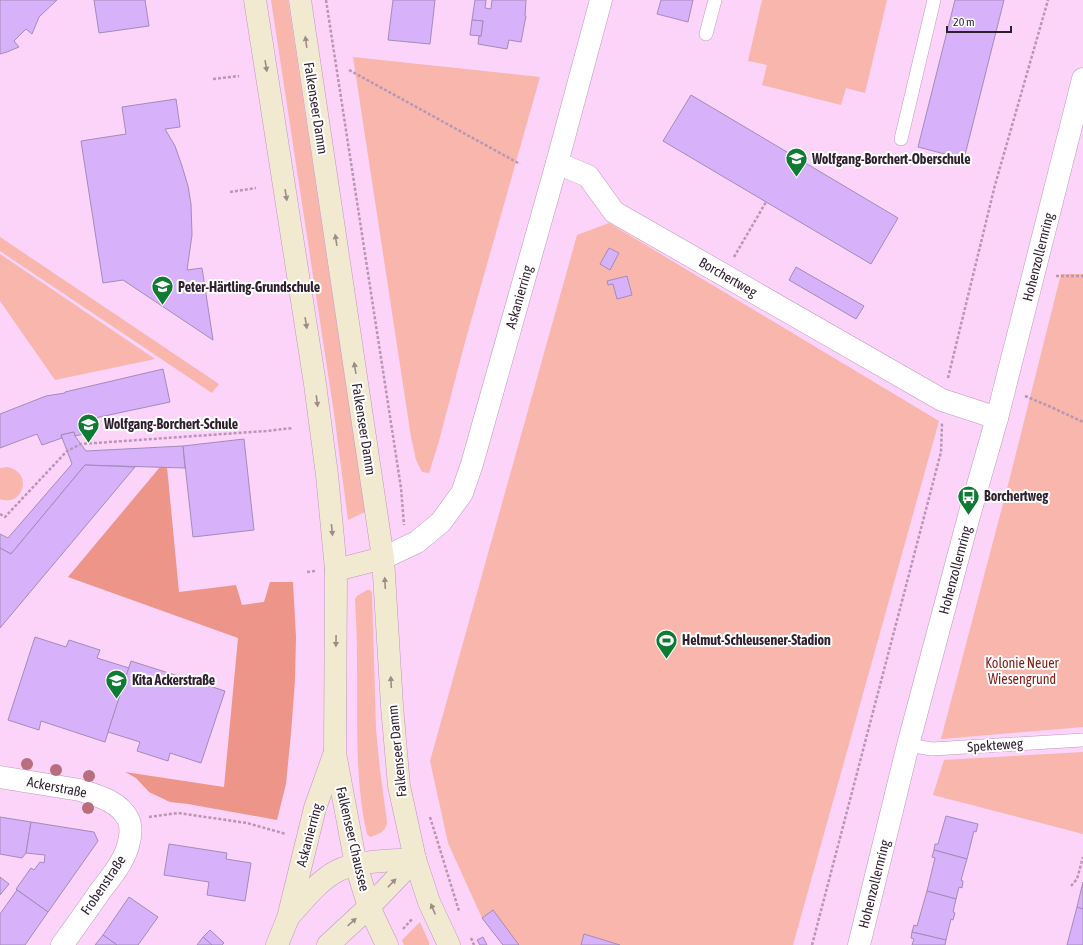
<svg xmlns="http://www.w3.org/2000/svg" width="1083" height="945" font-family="'Asap Condensed',sans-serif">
<rect width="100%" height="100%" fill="#fcd3f9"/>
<g fill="#f8b6ad">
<path d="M271 0H288L365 512 348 520 334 413Z"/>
<path d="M762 0H887L865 93 846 88 841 105 762 85 767 65 748 61Z"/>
<path d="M353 57 540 77 465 342 439 441 429 473 422 472 416 460 411 437Z"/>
<path d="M609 223 939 421 793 945H503L482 918 448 843 430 761 577 235Z"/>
<path d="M0 237 219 384 212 393 0 251Z"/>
<path d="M0 254 155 359 55 380 0 301Z"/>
<path d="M1061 274H1083V727L941 739 1009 481Z"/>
<path d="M7 467C34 472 23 508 0 499V468Z"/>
<path d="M367 590H370L372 593 376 730 380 770 387 822C386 832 379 834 370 837L367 834C354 777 358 718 357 660 357 640 356 619 355 599L357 596Z"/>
<path d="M1083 752V834L933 795 944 760Z"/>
<path d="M420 922 429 942V945H404L402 940Z"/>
</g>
<path fill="#ed9589" d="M160 467H167L179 592 236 585 242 605 264 602 270 582H293L296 637 295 680 291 733 286 784 277 820 188 804 170 802 149 792 136 778 125 772 224 787 238 638 68 577Z"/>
<g fill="#d8b1fb" stroke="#a38cb8">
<path d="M0 0H57L39 17 32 34 26 29 14 41 19 47 7 52 0 54Z"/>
<path d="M94 0H145L149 26 99 33Z"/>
<path d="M393 0H435L430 44 388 40Z"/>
<path d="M475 0H486L485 8 491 9 492 0H526L525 16H526L521 42 509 40 507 49 478 44 479 36H481L483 21 472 20Z"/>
<path d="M661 0H693L688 22 657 14Z"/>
<path d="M955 0H1004L964 159 918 147Z"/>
<path d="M472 20 483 21 481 36 470 35Z"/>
<path d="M691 95 898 218 871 264 663 141Z"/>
<path d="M176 99 180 127 165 129 175 146 182 166 188 186 191 204 192 235 187 270 202 268 213 340 123 280 103 283 81 141 126 134 122 107Z"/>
<path d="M609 248 619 253 610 270 600 264Z"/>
<path d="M796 267 864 306 856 319 789 280Z"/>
<path d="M627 276 632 295 617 299 613 284 608 285 607 281Z"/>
<path d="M163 369 170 402 95 418 97 431 75 436 74 432 61 435 62 438 42 445 37 434 0 448V414L46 396 65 393V392Z"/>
<path d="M74 432 75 436 86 451 183 446 185 468 85 465 11 554 0 548V534L8 538 72 464 61 435Z"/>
<path d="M244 439 254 530 193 537 183 446Z"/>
<path d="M85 465 135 467 0 628V548L11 554Z"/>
<path d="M35 637 66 647 69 640 100 650 97 658 129 668 105 742 41 721 39 730 8 720Z"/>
<path d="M131 661 225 691 201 763 170 753 168 761 137 751 140 742 108 732Z"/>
<path d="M946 816 978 824 976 832 974 831 967 859 934 850 935 844H938Z"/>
<path d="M0 817 31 822 26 853 22 858 0 854Z"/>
<path d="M31 822 94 832 98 841 48 912 16 889 31 868 34 870 40 862 44 863 45 855 26 853Z"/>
<path d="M169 844 227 853 226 859 251 863 245 901 207 895 209 882 164 875Z"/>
<path d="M934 850 967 859 961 880 963 881 962 888 959 887 956 899 927 891 935 858 932 857Z"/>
<path d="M0 877 9 884 0 895Z"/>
<path d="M1083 882V909L1077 907Z"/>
<path d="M17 890 48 912 25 945H0V914Z"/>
<path d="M927 891 956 899 953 912 955 913 953 920 951 919 946 940 912 932 914 925 917 926Z"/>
<path d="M129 897 158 917 138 945H117L103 935Z"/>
<path d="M1077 907 1083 909V945H1067Z"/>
<path d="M493 910 519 945H503L482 918Z"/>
<path d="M210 930 224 943 222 945H212L203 937Z"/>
<path d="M912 932 946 940 945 945H912L914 939 911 938Z"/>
<path d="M584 934 620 945H581Z"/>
<path d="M103 935 117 945H95Z"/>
<path d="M203 937 212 945H197Z"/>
<path d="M483 937 487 945H480L477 940Z"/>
</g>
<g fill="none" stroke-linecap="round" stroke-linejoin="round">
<defs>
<g id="lane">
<path d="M706 34 715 0"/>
<path d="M901 139 934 0"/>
<path d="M908 745 932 749 1083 740"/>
</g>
<g id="street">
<path d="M557 163 588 176 614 212 942 400 997 418"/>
<path d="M383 558 417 542 441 522 462 493 472 464 557 163 601 0"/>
<path d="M0 777 80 790C98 796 119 801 128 819 132 827 130 839 128 846 123 863 111 877 101 890 88 909 75 927 62 945"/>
<path d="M859 945 908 745 969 516 997 418 1083 79"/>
</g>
<g id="secondary">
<path d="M255 0 315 384 327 475 336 570 335 753 356 865 369 907 387 945"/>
<path d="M300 0 383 558 392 706 399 786 415 859 429 902 449 945"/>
<path d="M336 570 383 558"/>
<path d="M290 915C304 900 318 881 337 871 359 860 391 861 415 859"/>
<path d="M277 945 288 918 315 808 334 755"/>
<path d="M328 945 369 907 415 859"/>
</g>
</defs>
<use href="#lane" stroke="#bf98bd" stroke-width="14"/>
<use href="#street" stroke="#bf98bd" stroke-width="23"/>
<use href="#secondary" stroke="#bf98bd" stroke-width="23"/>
<g stroke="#b897b5" stroke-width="2.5" stroke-dasharray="3 2" stroke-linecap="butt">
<path d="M326 0 401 488 404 525"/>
<path d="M349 70 520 164"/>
<path d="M213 79 239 76"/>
<path d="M230 192 256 188"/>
<path d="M734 257 766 202"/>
<path d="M1056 276H1083"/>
<path d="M948 378 995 185 1048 0"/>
<path d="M1025 396 1051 407 1083 422"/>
<path d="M0 514 5 517 67 451 81 444 266 431 293 428"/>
<path d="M307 572 315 571"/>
<path d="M149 817 178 813 247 823 286 834"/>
<path d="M430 817 459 911"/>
<path d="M1071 886 1077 879 1083 857"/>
<path d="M403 929 412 919"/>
<path d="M471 938 474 945"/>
<path d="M812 945 941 452 942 423"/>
</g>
<use href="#lane" stroke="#fff" stroke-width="13"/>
<use href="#street" stroke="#fff" stroke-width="22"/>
<use href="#secondary" stroke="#f2e9d1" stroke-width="22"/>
</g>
<g fill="#b96e7d">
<circle cx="27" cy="764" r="6"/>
<circle cx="56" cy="770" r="6"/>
<circle cx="89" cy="776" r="6"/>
<circle cx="88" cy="808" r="6"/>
</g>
<defs><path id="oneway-solid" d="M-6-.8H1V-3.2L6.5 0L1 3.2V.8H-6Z"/></defs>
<g fill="#9a8e87">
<use href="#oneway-solid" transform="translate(306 42) rotate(-98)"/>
<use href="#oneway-solid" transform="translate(266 66) rotate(81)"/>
<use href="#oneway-solid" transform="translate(286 195) rotate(81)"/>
<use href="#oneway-solid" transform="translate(336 240) rotate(-99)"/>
<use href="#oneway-solid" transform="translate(306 323) rotate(81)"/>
<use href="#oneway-solid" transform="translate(355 368) rotate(-99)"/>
<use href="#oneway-solid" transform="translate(317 401) rotate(83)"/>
<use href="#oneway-solid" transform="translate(332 530) rotate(84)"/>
<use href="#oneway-solid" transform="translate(385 583) rotate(-93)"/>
<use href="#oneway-solid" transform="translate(336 641) rotate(91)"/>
<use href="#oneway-solid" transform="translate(391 682) rotate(-93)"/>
<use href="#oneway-solid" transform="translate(392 883) rotate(-46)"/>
<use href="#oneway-solid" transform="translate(433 909) rotate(-113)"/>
<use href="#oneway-solid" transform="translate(352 922) rotate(-42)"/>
</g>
<defs>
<symbol id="school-pin" viewBox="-11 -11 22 30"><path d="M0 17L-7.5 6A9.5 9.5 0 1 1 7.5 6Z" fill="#0d7c32" stroke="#fff"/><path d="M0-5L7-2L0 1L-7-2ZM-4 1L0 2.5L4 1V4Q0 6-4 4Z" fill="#fff"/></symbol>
<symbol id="bus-pin" viewBox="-11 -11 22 30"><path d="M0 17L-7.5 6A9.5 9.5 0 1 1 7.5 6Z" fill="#0d7c32" stroke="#fff"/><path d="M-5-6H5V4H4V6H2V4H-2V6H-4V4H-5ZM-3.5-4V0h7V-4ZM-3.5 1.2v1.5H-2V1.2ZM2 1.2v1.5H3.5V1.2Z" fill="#fff"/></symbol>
<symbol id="stadium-pin" viewBox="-11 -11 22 30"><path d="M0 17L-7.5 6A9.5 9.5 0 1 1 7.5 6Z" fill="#0d7c32" stroke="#fff"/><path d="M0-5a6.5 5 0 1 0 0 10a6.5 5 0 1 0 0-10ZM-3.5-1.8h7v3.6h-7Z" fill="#fff"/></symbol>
</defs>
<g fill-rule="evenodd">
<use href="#school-pin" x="784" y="146" width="25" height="34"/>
<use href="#school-pin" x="150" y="274" width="25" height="34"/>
<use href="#school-pin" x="76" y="412" width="25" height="34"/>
<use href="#bus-pin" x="956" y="484" width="25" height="34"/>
<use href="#stadium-pin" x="654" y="628" width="25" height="34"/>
<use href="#school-pin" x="104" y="668" width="25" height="34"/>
</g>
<g text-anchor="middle" stroke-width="4" stroke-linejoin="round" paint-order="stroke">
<g font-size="14" fill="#2e1f2d" stroke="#fff">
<text transform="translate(316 108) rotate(81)" y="5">Falkenseer Damm</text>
<text transform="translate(1038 257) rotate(-76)" y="5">Hohenzollernring</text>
<text transform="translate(728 277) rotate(30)" y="5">Borchertweg</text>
<text transform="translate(519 297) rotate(-74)" y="5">Askanierring</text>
<text transform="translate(364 429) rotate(81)" y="5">Falkenseer Damm</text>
<text transform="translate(955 570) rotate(-75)" y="5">Hohenzollernring</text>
<text transform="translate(995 745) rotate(-4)" y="5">Spekteweg</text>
<text transform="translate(397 751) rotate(-96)" y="5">Falkenseer Damm</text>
<text transform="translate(57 787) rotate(11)" y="5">Ackerstraße</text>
<text transform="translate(309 835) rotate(-75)" y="5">Askanierring</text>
<text transform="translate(353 839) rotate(77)" y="5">Falkenseer Chaussee</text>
<text transform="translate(874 884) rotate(-76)" y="5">Hohenzollernring</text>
<text transform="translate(103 885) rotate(-56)" y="5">Frobenstraße</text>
</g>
<g font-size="14" font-weight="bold" fill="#2e1f2d" stroke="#fff" text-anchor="start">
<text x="812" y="164">Wolfgang-Borchert-Oberschule</text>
<text x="178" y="292">Peter-Härtling-Grundschule</text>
<text x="104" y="429">Wolfgang-Borchert-Schule</text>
<text x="984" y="501">Borchertweg</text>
<text x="682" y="645">Helmut-Schleusener-Stadion</text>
<text x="132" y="685">Kita Ackerstraße</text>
</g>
<g font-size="14" fill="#821c17" stroke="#fff">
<text x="1022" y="668">Kolonie Neuer<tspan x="1022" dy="16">Wiesengrund</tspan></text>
</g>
</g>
<path d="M947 26v6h64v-6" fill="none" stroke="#2e1f2d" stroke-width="2"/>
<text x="953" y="26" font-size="12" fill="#2e1f2d" stroke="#ffffff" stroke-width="3" paint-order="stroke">20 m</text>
</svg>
